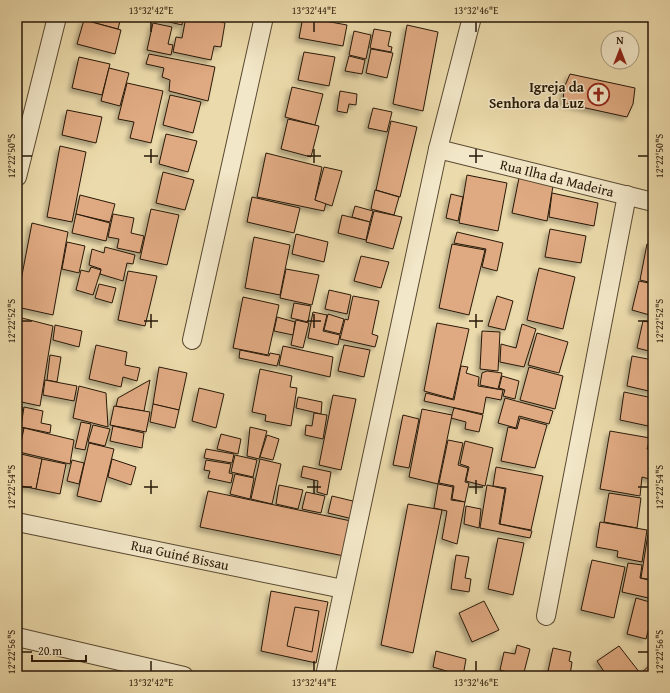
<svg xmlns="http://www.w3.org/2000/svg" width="670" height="693" font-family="'Gentium Book Plus',serif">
<defs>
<filter id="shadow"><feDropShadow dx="-3.5" dy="3.5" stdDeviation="2" flood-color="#0004"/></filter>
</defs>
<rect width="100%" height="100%" fill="#ebdaab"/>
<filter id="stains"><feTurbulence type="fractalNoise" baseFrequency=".005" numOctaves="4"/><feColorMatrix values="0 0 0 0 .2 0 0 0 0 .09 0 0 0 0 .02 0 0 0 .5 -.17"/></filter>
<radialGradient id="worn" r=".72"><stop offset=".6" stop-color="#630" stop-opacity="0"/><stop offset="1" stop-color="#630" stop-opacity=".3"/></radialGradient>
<g fill="#dfa981" stroke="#281908" filter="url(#shadow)">
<path d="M89 17H121L118 29 88 21Z"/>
<path d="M153 17H183L182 25 153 18Z"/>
<path d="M186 17H218V21L225 23 221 47 214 46 211 60 173 52 176 37 182 38Z"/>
<path d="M303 17 347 25 343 46 299 38Z"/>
<path d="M84 20 121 30 115 54 77 44Z"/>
<path d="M153 23 172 27 168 44 173 45 171 55 147 50Z"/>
<path d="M407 25 438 32 423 111 393 104Z"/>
<path d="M374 29 391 32 388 46 392 47 391 52 370 48Z"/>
<path d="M354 31 371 35 366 59 349 55Z"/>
<path d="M371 49 393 53 387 78 366 73Z"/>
<path d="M304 52 335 57 329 86 298 80Z"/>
<path d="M149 54 215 67 208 101 169 91 170 80 162 77 164 68 146 64Z"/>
<path d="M349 56 365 60 362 74 345 71Z"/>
<path d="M79 57 110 64 102 95 72 88Z"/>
<path d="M109 68 129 73 120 106 101 101Z"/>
<path d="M570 74 635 88 633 104 627 117 563 103 564 88Z"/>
<path d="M127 83 163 91 151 143 130 138 134 122 118 119Z"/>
<path d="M292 87 323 94 315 125 285 117Z"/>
<path d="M340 91 357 94 356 105 349 104 347 113 337 111Z"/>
<path d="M170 95 201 102 193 133 163 125Z"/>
<path d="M373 108 392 112 387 132 368 128Z"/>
<path d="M67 110 102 117 96 143 62 135Z"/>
<path d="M288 119 319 126 311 157 281 149Z"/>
<path d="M391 121 417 127 400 197 376 190Z"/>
<path d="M166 134 197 141 188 172 159 164Z"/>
<path d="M60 146 86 152 72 222 47 217Z"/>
<path d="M266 153 322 167 315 200 326 203 324 211 257 197Z"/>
<path d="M324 167 342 171 332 206 315 200Z"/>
<path d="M163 172 194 180 185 210 156 203Z"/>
<path d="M467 175 507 183 498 231 459 223Z"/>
<path d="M519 178 553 186 547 221 512 213Z"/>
<path d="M375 190 399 197 394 215 371 209Z"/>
<path d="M552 193 598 203 594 226 549 217Z"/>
<path d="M451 194 463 197 458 221 446 218Z"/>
<path d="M80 195 115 204 110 222 76 214Z"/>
<path d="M252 197 300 208 294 233 247 222Z"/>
<path d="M355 206 373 211 370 222 352 217Z"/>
<path d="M151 209 179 215 167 265 140 259Z"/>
<path d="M374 211 402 217 393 249 366 242Z"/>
<path d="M76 214 110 223 106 241 72 233Z"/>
<path d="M113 214 134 218 131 233 144 236 140 253 117 248 119 239 108 237Z"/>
<path d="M342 215 370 222 366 240 338 233Z"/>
<path d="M32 223 68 232 53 315 17 307V301Z"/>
<path d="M550 229 586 236 581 263 545 257Z"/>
<path d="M457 232 503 243 497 271 482 267 486 249 454 243Z"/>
<path d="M296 234 328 242 324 262 292 254Z"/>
<path d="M254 237 290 245 280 295 245 288Z"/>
<path d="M67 242 85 246 79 273 62 269Z"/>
<path d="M452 244 485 250 469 315 439 308Z"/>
<path d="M647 244 653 245V283L640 280Z"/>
<path d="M105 247 135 255 133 264 127 263 123 281 100 274 101 269 89 265 92 249 104 253Z"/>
<path d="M361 256 389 262 381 288 354 281Z"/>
<path d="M91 267 101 270 93 295 76 290 81 270 89 272Z"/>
<path d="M539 268 575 277 563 329 527 320Z"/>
<path d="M286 269 319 275 312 305 280 298Z"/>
<path d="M128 271 157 276 145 326 118 320Z"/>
<path d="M639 281 653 284V316L632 310Z"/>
<path d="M99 284 116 288 112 303 95 298Z"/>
<path d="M329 290 351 295 347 314 325 309Z"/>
<path d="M353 296 379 301 372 334 378 336 375 347 340 339 345 319 348 320Z"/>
<path d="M497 296 513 301 505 330 488 326Z"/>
<path d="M243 297 279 305 268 355 233 348Z"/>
<path d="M294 303 311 306 308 322 291 318Z"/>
<path d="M313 312 327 315 323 331 340 335 338 345 308 338Z"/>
<path d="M328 314 344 319 340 334 324 330Z"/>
<path d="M277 317 295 322 293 335 274 331Z"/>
<path d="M22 318 53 326 40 406 17 401V349Z"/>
<path d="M296 320 309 323 303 348 291 345Z"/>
<path d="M643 321 653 323V352L637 348Z"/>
<path d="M437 323 469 329 453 399 424 391Z"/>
<path d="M522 324 536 329 524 367 500 362 501 344 516 348Z"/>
<path d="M55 325 82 331 79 347 53 340Z"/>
<path d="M482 331 500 332 498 371 480 369Z"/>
<path d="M537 333 568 342 559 373 528 365Z"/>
<path d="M96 345 127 352 125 365 140 368 137 381 123 377 121 387 89 379Z"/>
<path d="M344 345 370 350 364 377 338 371Z"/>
<path d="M283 346 333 357 330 377 279 365Z"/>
<path d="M240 350 269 356 270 353 280 355 277 366 239 358Z"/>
<path d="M50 355 61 357 57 382 47 380Z"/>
<path d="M632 356 653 360V392L627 386Z"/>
<path d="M461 366 468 367 466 373 479 377 478 386 503 390 501 400 486 397 483 414 424 401 426 393 454 400Z"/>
<path d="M159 367 187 373 179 410 153 404Z"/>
<path d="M529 367 563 376 555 409 520 400Z"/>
<path d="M260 369 292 376 290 387 297 388 291 426 265 421 266 415 252 412Z"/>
<path d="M487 371 502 373 498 389 480 385 482 373Z"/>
<path d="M502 376 519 381 515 399 503 396 505 390 499 388Z"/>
<path d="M45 380 77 386 74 401 43 395Z"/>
<path d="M150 380 144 411 116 406 118 398Z"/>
<path d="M79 386 106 393 108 427 73 418Z"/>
<path d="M199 388 224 394 216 428 192 421Z"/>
<path d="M624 392 653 398V427L620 420Z"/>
<path d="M333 395 356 399 341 470 319 465Z"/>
<path d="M298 397 322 402 321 414 296 408Z"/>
<path d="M505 398 553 411 549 424 519 416 516 428 498 423Z"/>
<path d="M153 404 179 410 175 428 150 422Z"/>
<path d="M17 406 23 407 19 427 24 428 19 452H17Z"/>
<path d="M114 406 150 412 146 432 110 425Z"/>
<path d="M24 407 43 411 41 423 51 425 50 433 21 427Z"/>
<path d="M454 408 483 415 479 432 465 429 466 422 451 418Z"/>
<path d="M422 409 452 415 438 484 409 477Z"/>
<path d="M314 413 327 415 323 439 305 435 306 425 312 426Z"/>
<path d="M403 415 419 419 409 468 393 465Z"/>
<path d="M520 418 547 425 535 468 501 461 508 427 517 429Z"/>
<path d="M81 422 91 424 85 450 75 448Z"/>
<path d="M93 425 110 429 105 446 88 442Z"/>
<path d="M113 426 144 433 142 448 110 441Z"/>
<path d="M250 427 267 431 259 459 247 456Z"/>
<path d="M24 428 74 440 70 464 19 452Z"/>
<path d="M610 431 650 438 647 449 653 450V480L642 477 640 496 600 489Z"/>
<path d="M652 432H653V449L649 448Z"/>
<path d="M221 434 241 439 238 454 217 449Z"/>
<path d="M267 435 279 439 273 460 260 457Z"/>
<path d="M448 440 463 443 458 465 468 468 465 482 469 483 465 502 452 499 454 486 439 483Z"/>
<path d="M465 441 493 448 485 486 466 481 469 467 460 464Z"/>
<path d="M89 443 114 449 101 502 77 496Z"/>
<path d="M206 449 234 454 232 463 204 458Z"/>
<path d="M17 453 42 459 36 489 17 485Z"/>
<path d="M235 455 257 460 253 477 231 472Z"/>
<path d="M42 459 66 464 60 494 36 489Z"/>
<path d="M112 459 136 467 131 485 108 477Z"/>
<path d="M260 459 281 464 272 504 251 499Z"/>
<path d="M72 460 84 463 79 484 67 481Z"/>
<path d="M206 460 231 464 229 473 233 474 231 483 208 478 210 471 204 470Z"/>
<path d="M303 466 331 472 327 495 317 492 318 481 301 477Z"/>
<path d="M496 467 543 476 531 530 500 524 506 488 493 486Z"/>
<path d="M235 474 254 478 250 499 230 494Z"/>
<path d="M438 484 453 487 451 500 465 502 457 544 442 539 447 511 434 508Z"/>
<path d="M279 485 303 490 298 509 276 504Z"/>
<path d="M487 485 505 489 499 524 532 531 530 538 480 528Z"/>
<path d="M208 491 351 521 344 556 200 527Z"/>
<path d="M306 492 325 496 321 513 302 509Z"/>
<path d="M609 493 641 498 637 528 604 522Z"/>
<path d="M332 496 357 502 353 519 328 513Z"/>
<path d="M408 504 442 510 413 653 381 645Z"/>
<path d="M466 506 481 509 479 528 464 524Z"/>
<path d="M600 522 647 530 642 562 617 557 618 551 596 547Z"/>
<path d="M648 534 653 535V580L641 578Z"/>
<path d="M498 538 524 543 513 595 488 589Z"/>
<path d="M456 555 469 557 465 578 471 579 469 592 451 589Z"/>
<path d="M592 560 625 567 614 618 581 610Z"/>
<path d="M628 563 642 565 640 578 653 581V599L622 592Z"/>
<path d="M271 591 328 602 316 663 261 651Z"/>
<path d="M636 598 653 603V612L646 639 627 634Z"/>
<path d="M484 601 499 630 472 642 459 613Z"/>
<path d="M295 607 319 611 312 652 287 646Z"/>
<path d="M517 645 530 649 523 676 500 670 504 652 515 654Z"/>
<path d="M619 646 640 673 636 676H607L597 661Z"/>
<path d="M553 648 571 652 569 661 572 662 570 675 574 676H547Z"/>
<path d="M436 651 466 659 463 676 433 667Z"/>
<path d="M653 662V676H638Z"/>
</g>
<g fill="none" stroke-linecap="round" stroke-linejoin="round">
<defs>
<g id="minor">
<path d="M438 149 653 202"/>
<path d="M17 177 57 17"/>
<path d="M192 340 264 17"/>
<path d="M17 522 343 589"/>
<path d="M546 616 627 195"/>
<path d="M17 637 184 676"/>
<path d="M325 676 438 149 472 17"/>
</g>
</defs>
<use href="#minor" stroke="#594931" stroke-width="20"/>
<use href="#minor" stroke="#f2e7c8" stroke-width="18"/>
</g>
<path fill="none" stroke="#281908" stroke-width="1.5" d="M151 22V32M314 22V32M476 22V32M151 149V163M314 149V163M476 149V163M22 156H32M144 156H158M307 156H321M469 156H483M638 156H648M151 314V328M314 314V328M476 314V328M22 321H32M144 321H158M307 321H321M469 321H483M638 321H648M151 480V494M314 480V494M476 480V494M22 487H32M144 487H158M307 487H321M469 487H483M638 487H648M22 652H32M638 652H648M151 661V671M314 661V671M476 661V671"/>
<defs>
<symbol id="church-ring" viewBox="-11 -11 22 22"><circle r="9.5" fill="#f2e7c8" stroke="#8f2418" stroke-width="1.5"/><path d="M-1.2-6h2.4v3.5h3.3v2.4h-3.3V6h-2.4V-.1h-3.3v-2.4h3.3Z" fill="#8f2418"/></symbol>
</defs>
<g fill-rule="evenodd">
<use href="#church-ring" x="586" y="82" width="25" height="25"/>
</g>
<g text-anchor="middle" stroke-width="3" stroke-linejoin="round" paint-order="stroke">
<g font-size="14" font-weight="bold" fill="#281908" stroke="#f2e7c8" text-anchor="end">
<text x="584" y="92">Igreja da<tspan x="584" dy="16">Senhora da Luz</tspan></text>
</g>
<g font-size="14" fill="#281908" stroke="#f2e7c8">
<text transform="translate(557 178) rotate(14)" y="5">Rua Ilha da Madeira</text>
<text transform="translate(180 555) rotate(12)" y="5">Rua Guiné Bissau</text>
</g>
</g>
<rect width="670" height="693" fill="none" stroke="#ebdaab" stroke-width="44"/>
<g transform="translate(620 50)"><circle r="19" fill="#f2e7c8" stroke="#a1957b"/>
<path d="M0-3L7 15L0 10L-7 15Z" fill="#8f2418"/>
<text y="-6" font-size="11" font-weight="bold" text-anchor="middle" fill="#281908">N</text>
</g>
<path d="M32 655v6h54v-6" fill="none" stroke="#281908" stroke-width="2"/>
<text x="38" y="655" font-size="12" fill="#281908" stroke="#f2e7c8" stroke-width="3" paint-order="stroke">20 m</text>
<rect x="22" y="22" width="626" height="649" fill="none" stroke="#281908" stroke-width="1.5"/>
<g font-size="10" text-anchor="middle" fill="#281908">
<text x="151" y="14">13°32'42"E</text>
<text x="314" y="14">13°32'44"E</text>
<text x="476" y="14">13°32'46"E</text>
<text transform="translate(11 156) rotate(-90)" y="4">12°22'50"S</text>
<text transform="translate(659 156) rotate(-90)" y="4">12°22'50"S</text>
<text transform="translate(11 321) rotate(-90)" y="4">12°22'52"S</text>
<text transform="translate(659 321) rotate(-90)" y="4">12°22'52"S</text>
<text transform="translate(11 487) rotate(-90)" y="4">12°22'54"S</text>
<text transform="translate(659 487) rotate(-90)" y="4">12°22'54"S</text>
<text transform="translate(11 652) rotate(-90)" y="4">12°22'56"S</text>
<text transform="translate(659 652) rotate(-90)" y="4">12°22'56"S</text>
<text x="151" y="686">13°32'42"E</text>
<text x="314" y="686">13°32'44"E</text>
<text x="476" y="686">13°32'46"E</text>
</g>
<rect width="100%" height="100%" filter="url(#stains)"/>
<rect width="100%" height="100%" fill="url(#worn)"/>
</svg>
